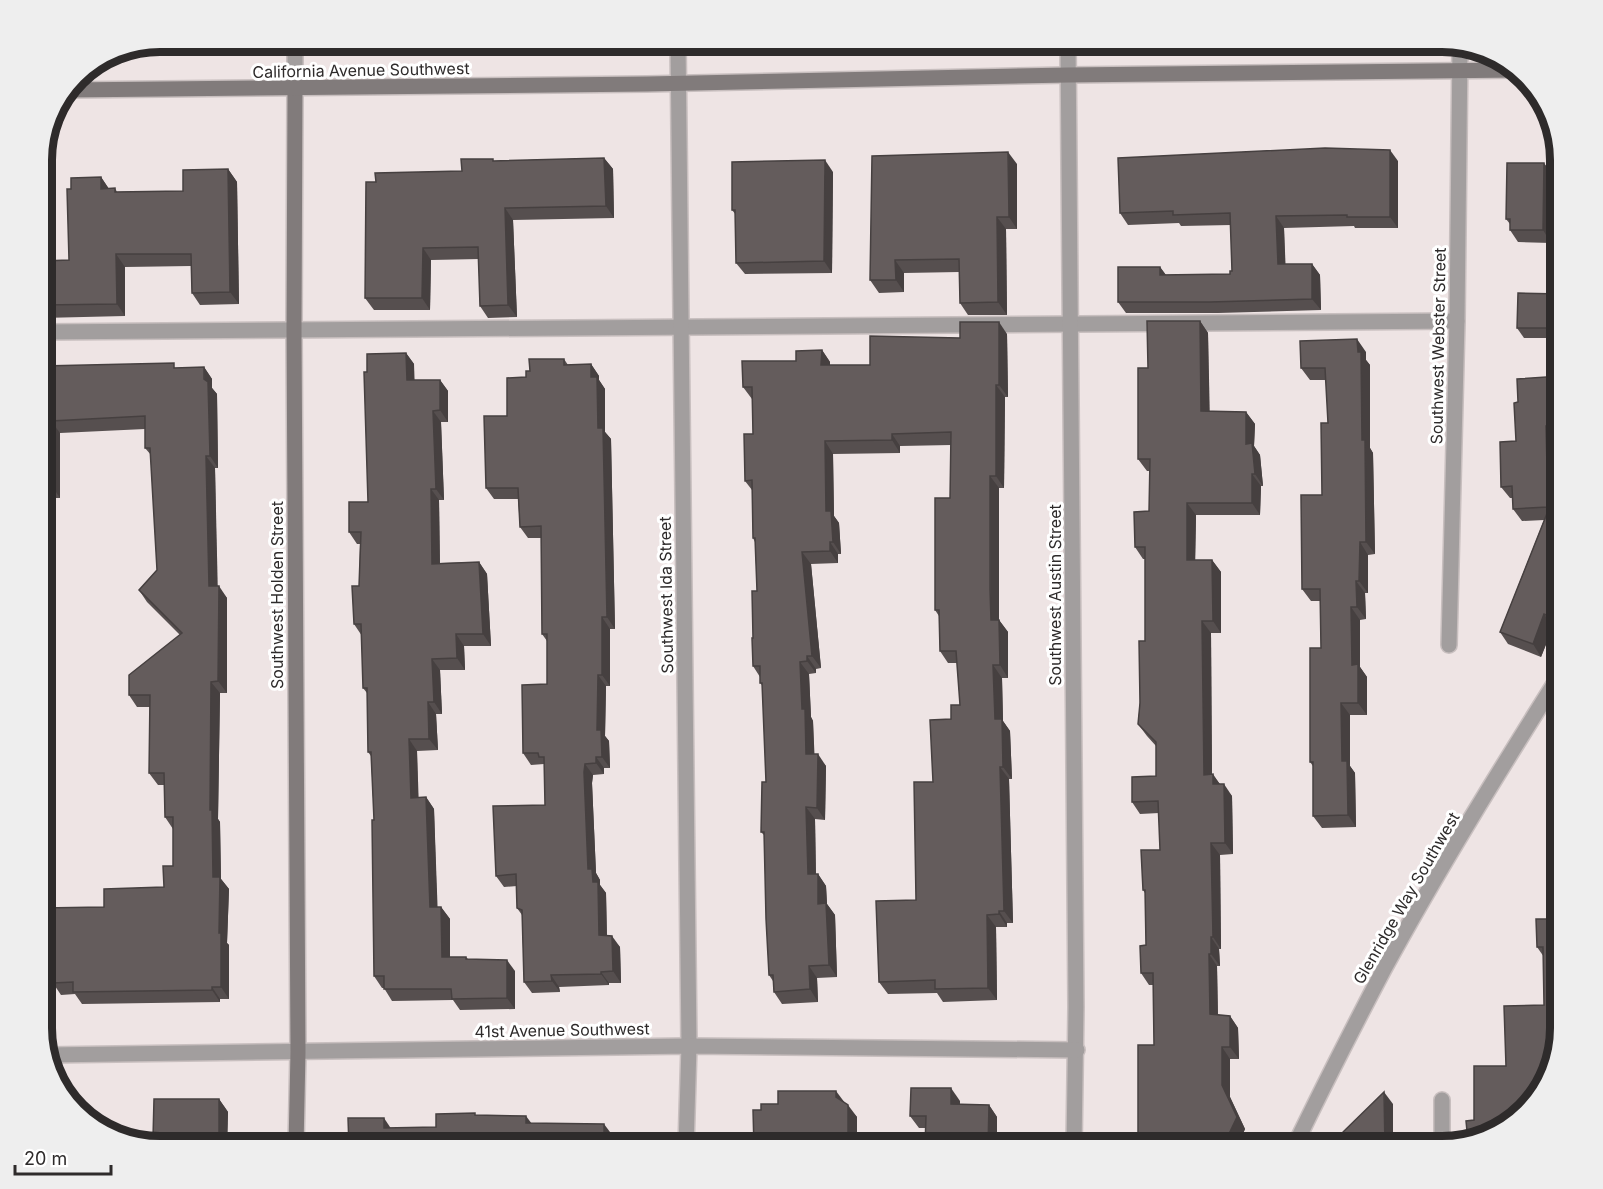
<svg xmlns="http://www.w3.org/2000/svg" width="1603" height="1189" font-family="Inter,sans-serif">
<rect width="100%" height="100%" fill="#eee4e4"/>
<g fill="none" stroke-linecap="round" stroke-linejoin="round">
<defs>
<path id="lane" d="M42 332 1457 321"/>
<g id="street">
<path d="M295 42V89"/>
<path d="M678 42 689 1046 686 1147"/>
<path d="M1068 42 1076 1007 1074 1147"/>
<path d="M1449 645 1457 321 1460 48"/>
<path d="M47 1055 689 1046 1077 1050"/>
<path d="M1442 1100V1147"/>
<path d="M1294 1147C1323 1087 1353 1028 1384 969 1439 868 1500 770 1561 673"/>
</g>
<g id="secondary">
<path d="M295 89 294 330 298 1052 296 1147"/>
<path d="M68 90 647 84 1068 75 1518 70"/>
</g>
</defs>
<use href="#lane" stroke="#c8bfbf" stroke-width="18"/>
<use href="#street" stroke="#c8bfbf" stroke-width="18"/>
<use href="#secondary" stroke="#c8bfbf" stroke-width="18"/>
<use href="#lane" stroke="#a29e9e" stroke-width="15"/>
<use href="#street" stroke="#a29e9e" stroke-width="15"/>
<use href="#secondary" stroke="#817b7b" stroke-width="15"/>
</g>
<g fill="#564f4f">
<path d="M604 158 613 169 614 218 513 220 517 317 488 318 480 306 479 259 431 260 430 310H374L365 298 376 182 462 171 494 161Z"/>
<path d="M1398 161V228H1355L1354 226 1284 228 1285 264H1312L1320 275 1321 310 1218 313H1126L1118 302 1160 267 1166 275 1230 274 1232 271 1231 225 1181 226 1179 223 1128 225 1120 213Z"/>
<path d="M1544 163 1552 175 1551 243 1518 242 1510 230V224L1506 219Z"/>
<path d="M1017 164V229H1006L1007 315H968L960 303 959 272 904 273V292L879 293 870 280Z"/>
<path d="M228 169 237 182 239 304 200 305 192 293 191 266 125 267V316L42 318V261L69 260 71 189 101 177 109 189 115 188 117 192 183 191Z"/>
<path d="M833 172 832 273 745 274 736 263V215L732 210Z"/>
<path d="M1561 294V338H1524L1517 328Z"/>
<path d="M1200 321 1208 333 1209 411 1246 412 1255 424 1254 446 1260 455 1263 486H1261L1260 515H1196L1195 560H1212L1221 572V633H1211L1212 774 1220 784 1232 796 1233 854 1220 855 1221 949H1219L1220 966H1217L1218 1015 1230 1016 1238 1028 1239 1059H1230V1097L1245 1129 1237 1147H1138L1154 1045 1153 985H1149L1141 973 1146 945 1145 893 1143 890 1160 850 1159 813 1140 814 1132 802 1156 776V746L1147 736 1138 724 1145 641V559H1143L1135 547 1149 511 1150 471H1147L1138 459 1148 368Z"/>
<path d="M1007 334 1008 397H1005L1004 488H999V620L1008 632V678H1002L1003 721 1010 731 1012 779H1009L1013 923H1007V927H996L997 1000 943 1002 937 993 888 994 879 982 916 900 933 782 951 719 960 705 957 663H948L940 651 939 616 935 610 950 498 951 445 900 446V453L833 454 834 516 839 523 841 554H838V563L811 564 821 668 816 669V673L809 674 811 717 813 721 814 754 826 766 825 820 815 819 816 874H818L826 886 827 904 835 915 837 977 817 978 818 1002 782 1004 774 992 773 981 769 975 764 835 761 832 766 782 763 686 760 683V677L753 666V638L757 591 755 542 753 538 752 490 745 481 753 434 752 399 743 387 796 361 822 350 830 362V365H870L960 338Z"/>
<path d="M1366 352V360L1370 365V448L1373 453 1375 554 1368 555V593H1365L1366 619 1360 620V667L1367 677V715H1350V766L1355 773 1356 827 1322 828 1313 816V766L1310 762 1321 648 1320 601H1311L1302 589 1322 495 1328 423 1326 380H1310L1301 368Z"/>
<path d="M406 353 414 364V380H440L448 391V422H441L444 500H439L440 563 479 562 487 574 491 646H464L465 670H440L442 714H436L438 750 417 751 418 797H426L434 809 437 907H441L450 919V957H466L468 959 515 971V1009L460 1010 453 1000 392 1001 384 988H382L374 976V820L371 756 368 752 367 693 363 688 362 636 354 624 359 586 360 544H357L349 532 368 502Z"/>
<path d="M564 359 568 365 591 364 599 376V380L605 389V432L611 439 615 629H610V686H606L605 736 609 741 610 768H604V774L593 775 592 783 596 873 600 880V885L606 893 607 935 620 947 621 983H609V985L559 987 560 992 532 993 524 982 522 915 517 908V886L504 887 496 876 545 805V765L544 764 531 765 523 753 547 684V641L542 634 541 538H528L520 527 518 499H494L486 488 507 416 530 371Z"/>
<path d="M42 365 178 368 204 367 212 379V388L217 394 218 468H215L217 586 227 598V693H220L218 819 220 822 221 879 229 889 227 943 229 945V999H220V1002L82 1004 75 994 61 995 53 983 51 972 42 973V908L104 907 164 887 173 866V829L165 817 164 785H158L149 773 150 707H137L129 695 180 635 147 602 139 590 157 570 151 455 145 448V429L60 433V498H42Z"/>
<path d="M1561 376V438H1554L1557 515 1561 516V630L1553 627 1541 657 1508 644 1500 632 1544 520 1522 521 1513 509V498H1510L1501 487 1516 441 1518 402Z"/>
<path d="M42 681 48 688 49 727 55 735V790H52L53 845H42Z"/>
<path d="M1561 919V1028L1474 1120 1544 1005V957L1537 947Z"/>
<path d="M219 1099 228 1112 227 1147H161L159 1146 153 1138Z"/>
<path d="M960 1101V1104L989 1105 997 1117V1147H925L926 1128H919L910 1116Z"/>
<path d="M843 1102 857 1117V1147H754L761 1110Z"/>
</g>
<g fill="#464040">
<path d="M1390 150 1398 161V228L1390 217Z"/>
<path d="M1008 152 1017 164V229L1009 217Z"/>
<path d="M604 158 613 169 614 218 606 206Z"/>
<path d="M825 160 833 172 832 273 824 261Z"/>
<path d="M1544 163 1552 175 1551 243 1543 230Z"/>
<path d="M228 169 237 182 239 304 230 292Z"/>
<path d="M101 177 109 189H101Z"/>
<path d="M505 208 513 220 517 317 508 305Z"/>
<path d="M1276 216 1284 228 1286 276 1278 264Z"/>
<path d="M997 217 1006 229 1007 315 998 302Z"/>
<path d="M423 248 431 260 430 310 422 298Z"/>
<path d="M116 254 125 267V316L117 304Z"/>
<path d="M895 260 904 273V292L896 280Z"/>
<path d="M1312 264 1320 275 1321 310 1312 299Z"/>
<path d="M1160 267 1168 278 1160 275Z"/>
<path d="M1200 321 1208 333 1210 423 1201 411Z"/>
<path d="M999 322 1007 334 1008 397 999 385Z"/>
<path d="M1357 339 1366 352V360L1370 365V448L1373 453 1375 554 1366 542Z"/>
<path d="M822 350 830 362V378L821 365Z"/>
<path d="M406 353 414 364 415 392 407 380Z"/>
<path d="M591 364 599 376V380L605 389V432L611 439 615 629 607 617 598 428 591 377Z"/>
<path d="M204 367 212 379V388L217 394 218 468 210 456Z"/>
<path d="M440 380 448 391V422L440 410Z"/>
<path d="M996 385 1005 397 1004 488 996 476Z"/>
<path d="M433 411 441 422 444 500 436 489Z"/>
<path d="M1246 412 1255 424 1254 446 1260 455 1263 486 1255 474 1246 444Z"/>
<path d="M1558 414 1561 418V430L1558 425Z"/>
<path d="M51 421 60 433V498L52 486Z"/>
<path d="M1546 426 1554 438 1557 519 1548 507Z"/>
<path d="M892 434 900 446V453L892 440Z"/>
<path d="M825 441 833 454 834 516 839 523 841 554 833 542 826 511Z"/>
<path d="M206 456 215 468 218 598 209 586Z"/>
<path d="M1252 474 1261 486 1260 515 1252 503Z"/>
<path d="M990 476 999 488V632L991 620Z"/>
<path d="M431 489 439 500 440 575 432 564Z"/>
<path d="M1187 503 1196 515 1195 572 1187 560Z"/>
<path d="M830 542 838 554V563L830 551Z"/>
<path d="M1360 542 1368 555V593L1359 581Z"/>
<path d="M802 552 811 564 821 668 812 656Z"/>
<path d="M1212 560 1221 572V633L1213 621Z"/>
<path d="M479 562 487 574 491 646 483 634Z"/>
<path d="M1356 581 1365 593 1366 619 1357 607Z"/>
<path d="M42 583 44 586 45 616 42 612Z"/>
<path d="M219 586 227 598V693L218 681Z"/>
<path d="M1351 607 1360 620V667L1367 677V715L1358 703 1352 665Z"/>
<path d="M1561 613V624L1558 620Z"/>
<path d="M1544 614 1553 627 1541 657 1533 644Z"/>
<path d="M42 615 43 616 44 639 42 636Z"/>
<path d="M602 617 610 629V686L602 675Z"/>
<path d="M999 620 1008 632V678L1000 665Z"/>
<path d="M1202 621 1211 633 1212 786 1204 775Z"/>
<path d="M456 634 464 646 465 670 457 658Z"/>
<path d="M807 656 816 669V673L807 661Z"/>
<path d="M432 659 440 670 442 714 434 702Z"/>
<path d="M800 662 809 674 811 717 813 721 815 766 806 754 802 709Z"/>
<path d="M993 665 1002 678 1003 721 1010 731 1012 779 1003 767 995 719Z"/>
<path d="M598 675 606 686 605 736 609 741 610 768 602 757 597 730Z"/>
<path d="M42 681 48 688 49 727 55 735V790L47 778 42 726Z"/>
<path d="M211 682 220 693 218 819 220 822 221 879 229 889 227 943 229 945V999L221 987 219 933 213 877 210 810Z"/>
<path d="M428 702 436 714 438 750 429 739Z"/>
<path d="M1341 703 1350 715V766L1355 773 1356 827 1348 815 1342 761Z"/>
<path d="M409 739 417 751 419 809 411 798Z"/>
<path d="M818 754 826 766 825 820 817 808Z"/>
<path d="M596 757 604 768V774L596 763Z"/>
<path d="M585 764 593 775 592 783 596 873 600 880V885L606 893 607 946 599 935 593 882 588 869 584 772Z"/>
<path d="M1000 767 1009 779 1013 923 1004 911Z"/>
<path d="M1213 774 1221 786 1213 784Z"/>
<path d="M43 778 52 790 53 845 45 833Z"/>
<path d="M1224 784 1232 796 1233 854 1225 843Z"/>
<path d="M426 797 434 809 438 919 430 907Z"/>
<path d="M806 807 815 819 816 886 808 874Z"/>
<path d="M1211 843 1220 855 1221 949 1213 937Z"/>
<path d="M818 874 826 886 827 904 835 915 837 977 829 965 818 904Z"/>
<path d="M441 907 450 919V968L442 957Z"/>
<path d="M999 911 1007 923V927L999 914Z"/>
<path d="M987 915 996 927 997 1000 988 988Z"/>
<path d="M612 936 620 947 621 983 613 971Z"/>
<path d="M1211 937 1219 949 1220 966 1211 954Z"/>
<path d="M1209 954 1217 966 1218 1026 1210 1014Z"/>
<path d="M507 960 515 971V1009L507 998Z"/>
<path d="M809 966 817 978 818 1002 810 989Z"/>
<path d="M601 972 609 983V985L601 974Z"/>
<path d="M551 975 559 987 560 992 552 981Z"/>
<path d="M212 987 220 999V1002L212 990Z"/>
<path d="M1230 1016 1238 1028 1239 1059 1230 1047Z"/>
<path d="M1222 1047 1230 1059V1097L1245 1129 1237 1147H1233L1227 1138 1222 1085Z"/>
<path d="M951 1088 960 1101 959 1117 951 1104Z"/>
<path d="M836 1091 845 1103 836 1097Z"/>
<path d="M1384 1092 1393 1104V1147H1385Z"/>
<path d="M219 1099 228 1112 227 1147H225L219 1138Z"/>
<path d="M848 1105 857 1117V1147H854L848 1139Z"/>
<path d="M989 1105 997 1117V1147H988Z"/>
<path d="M526 1116 535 1128 526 1123Z"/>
<path d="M384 1118 392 1130 384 1128Z"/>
<path d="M604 1124 613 1136V1147H604Z"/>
<path d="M1199 1138 1205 1147H1199Z"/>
</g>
<g fill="#645c5c" stroke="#464040" stroke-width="1.5">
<path d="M1325 148 1390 150V217H1347V215L1276 216 1278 264H1312V299L1210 302H1118V267H1160V275L1230 274V271H1232L1230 213 1173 215V211L1120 213 1118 158Z"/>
<path d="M1008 152 1009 217H997L998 302 960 303 959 259 895 260 896 280H870L872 156Z"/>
<path d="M604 158 606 206 505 208 508 305 480 306 478 247 423 248 422 298H365L366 182H376L375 173 462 171 461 159H493V161Z"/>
<path d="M825 160 824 261 736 263 735 210H732V162Z"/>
<path d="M1507 163H1544L1543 230H1510V219H1506Z"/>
<path d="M228 169 230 292 192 293 191 254H116L117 304 42 305V261L69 260 67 189H71V178L101 177V189L115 188V192L183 191V170Z"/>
<path d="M1518 293 1561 294V328H1517Z"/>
<path d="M1147 321H1200L1201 411 1246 412V444L1252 443 1255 474H1252V503H1187V560H1212L1213 621H1202L1204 775 1213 774V784H1224L1225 843H1211L1213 937H1211V954H1209L1210 1014 1230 1016V1047H1222V1085L1237 1117 1227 1138H1199V1147H1138V1045H1154L1153 973H1141L1140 946 1146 945 1145 890H1143L1141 850H1160L1158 801 1132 802V777L1156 776V742L1138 724 1140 703 1139 641H1145V547H1135L1134 512 1149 511 1150 459H1138V368H1148Z"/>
<path d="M960 322H999V385H996V476H990V589L991 620H999L1000 665H993L995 719H1002L1003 767H1000L1004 911H999V914L987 915 988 988 935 989V980L879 982 876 901 916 900 914 782H933L930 720 951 719V705H960L956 651H940L939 610H935V498H950L951 432 892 434V440L825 441 826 511H831L833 542H830V551L802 552 812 656H807V661L800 662 802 709H805L806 754H818L817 808 806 807 808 874H818V904L826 903 829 965 809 966 810 989 774 992 773 975H769L766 919 764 832H761L762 782H766L762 683H760V666H753L752 638H753L752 591H757L755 538H753L752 480 745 481 744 434H753L752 387H743L742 361H796V351L822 350 821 365H870V336L960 338Z"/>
<path d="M1357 339 1358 352H1361L1362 440H1365L1366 542H1360L1359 581H1356L1357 607H1351L1352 665 1358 664V703H1341L1342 761H1347L1348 815 1313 816V762H1310V648H1321L1320 589H1302L1301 495H1322L1321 423H1328L1325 368H1301L1300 341Z"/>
<path d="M406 353 407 380H440V410L433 411 436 489H431L432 564 479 562 483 634H456L457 658 432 659 434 702H428L429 739H409L411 798 426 797 430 907H441L442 957H466V959L507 960V998L452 999 451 989H384V976H374L372 820H374L371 752H368L367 688H363L361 624H354L352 586H359L361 532H349V502H368L364 372H367V354Z"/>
<path d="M529 359H564V365L591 364V377H597L598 428H603L607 617H602V675H598L597 730H601L602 757H596V763L585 764 584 772 588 869H592L593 882H598L599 935 612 936 613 971 601 972V974L551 975 552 981 524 982 522 910 517 908 516 874 496 876 493 806 545 805 544 757H539L538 753H523L522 685 547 684V634H542L541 526 520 527 518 488H486L484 416H507V378L526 377V371H530Z"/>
<path d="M174 363V368L204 367V379L208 382 210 456H206L209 586H219L218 681 211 682 210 810H212L213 877H220L219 933H221V987H212V990L73 992V982L53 983 50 960 42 961V908L104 907V889L164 887 163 866H173V817H165L164 773H149L150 695H129V675L182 633 139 590 157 570 150 448H145V416L51 421 52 486H42V366Z"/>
<path d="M1561 376V414H1558V425L1546 426 1548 507 1513 509 1512 486 1501 487 1500 442 1516 441 1514 403 1518 402 1517 379Z"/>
<path d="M1548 511 1561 516V613L1558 620 1544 614 1533 644 1500 632Z"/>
<path d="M42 724H46L47 778H43L45 833H42Z"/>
<path d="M1536 919H1561V1028L1536 1101 1494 1135 1468 1141 1466 1121 1474 1120V1066H1506L1504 1006 1544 1005 1543 947H1537Z"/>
<path d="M911 1088H951V1104L989 1105 988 1147H925L926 1116H910Z"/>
<path d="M778 1091H836V1097L848 1105V1139H836V1142H820V1147H754L753 1110H761V1104H778Z"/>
<path d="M1384 1092 1385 1147H1343V1132Z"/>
<path d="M154 1099H219V1138H153Z"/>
<path d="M475 1113V1115L526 1116V1123L604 1124V1147H349L348 1118H384V1128L436 1127V1114Z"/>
</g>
<g text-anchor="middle" stroke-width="6" stroke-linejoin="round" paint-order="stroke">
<g font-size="16" fill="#2e2b2b" stroke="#fff">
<text transform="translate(361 70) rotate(-1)" y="6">California Avenue Southwest</text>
<text transform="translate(1438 346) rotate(-89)" y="6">Southwest Webster Street</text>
<text transform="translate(277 595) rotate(-90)" y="6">Southwest Holden Street</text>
<text transform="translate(666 595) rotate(-91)" y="6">Southwest Ida Street</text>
<text transform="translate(1055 595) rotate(-90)" y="6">Southwest Austin Street</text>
<text transform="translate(1406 898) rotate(-60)" y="6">Glenridge Way Southwest</text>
<text transform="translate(562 1030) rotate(-1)" y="6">41st Avenue Southwest</text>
</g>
</g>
<path d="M0 0H1603V1189H0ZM160 52H1442A108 108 0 0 1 1550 160V1028A108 108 0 0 1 1442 1136H160A108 108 0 0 1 52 1028V160A108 108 0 0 1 160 52Z" fill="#eee" fill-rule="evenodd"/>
<path fill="none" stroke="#2e2b2b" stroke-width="8" d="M160 52H1442A108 108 0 0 1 1550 160V1028A108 108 0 0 1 1442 1136H160A108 108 0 0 1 52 1028V160A108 108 0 0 1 160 52Z"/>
<path d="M15 1165v9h96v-9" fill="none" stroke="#2e2b2b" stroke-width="3"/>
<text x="24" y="1165" font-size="18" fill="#2e2b2b" stroke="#ffffff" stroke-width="4.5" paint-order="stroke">20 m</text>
</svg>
